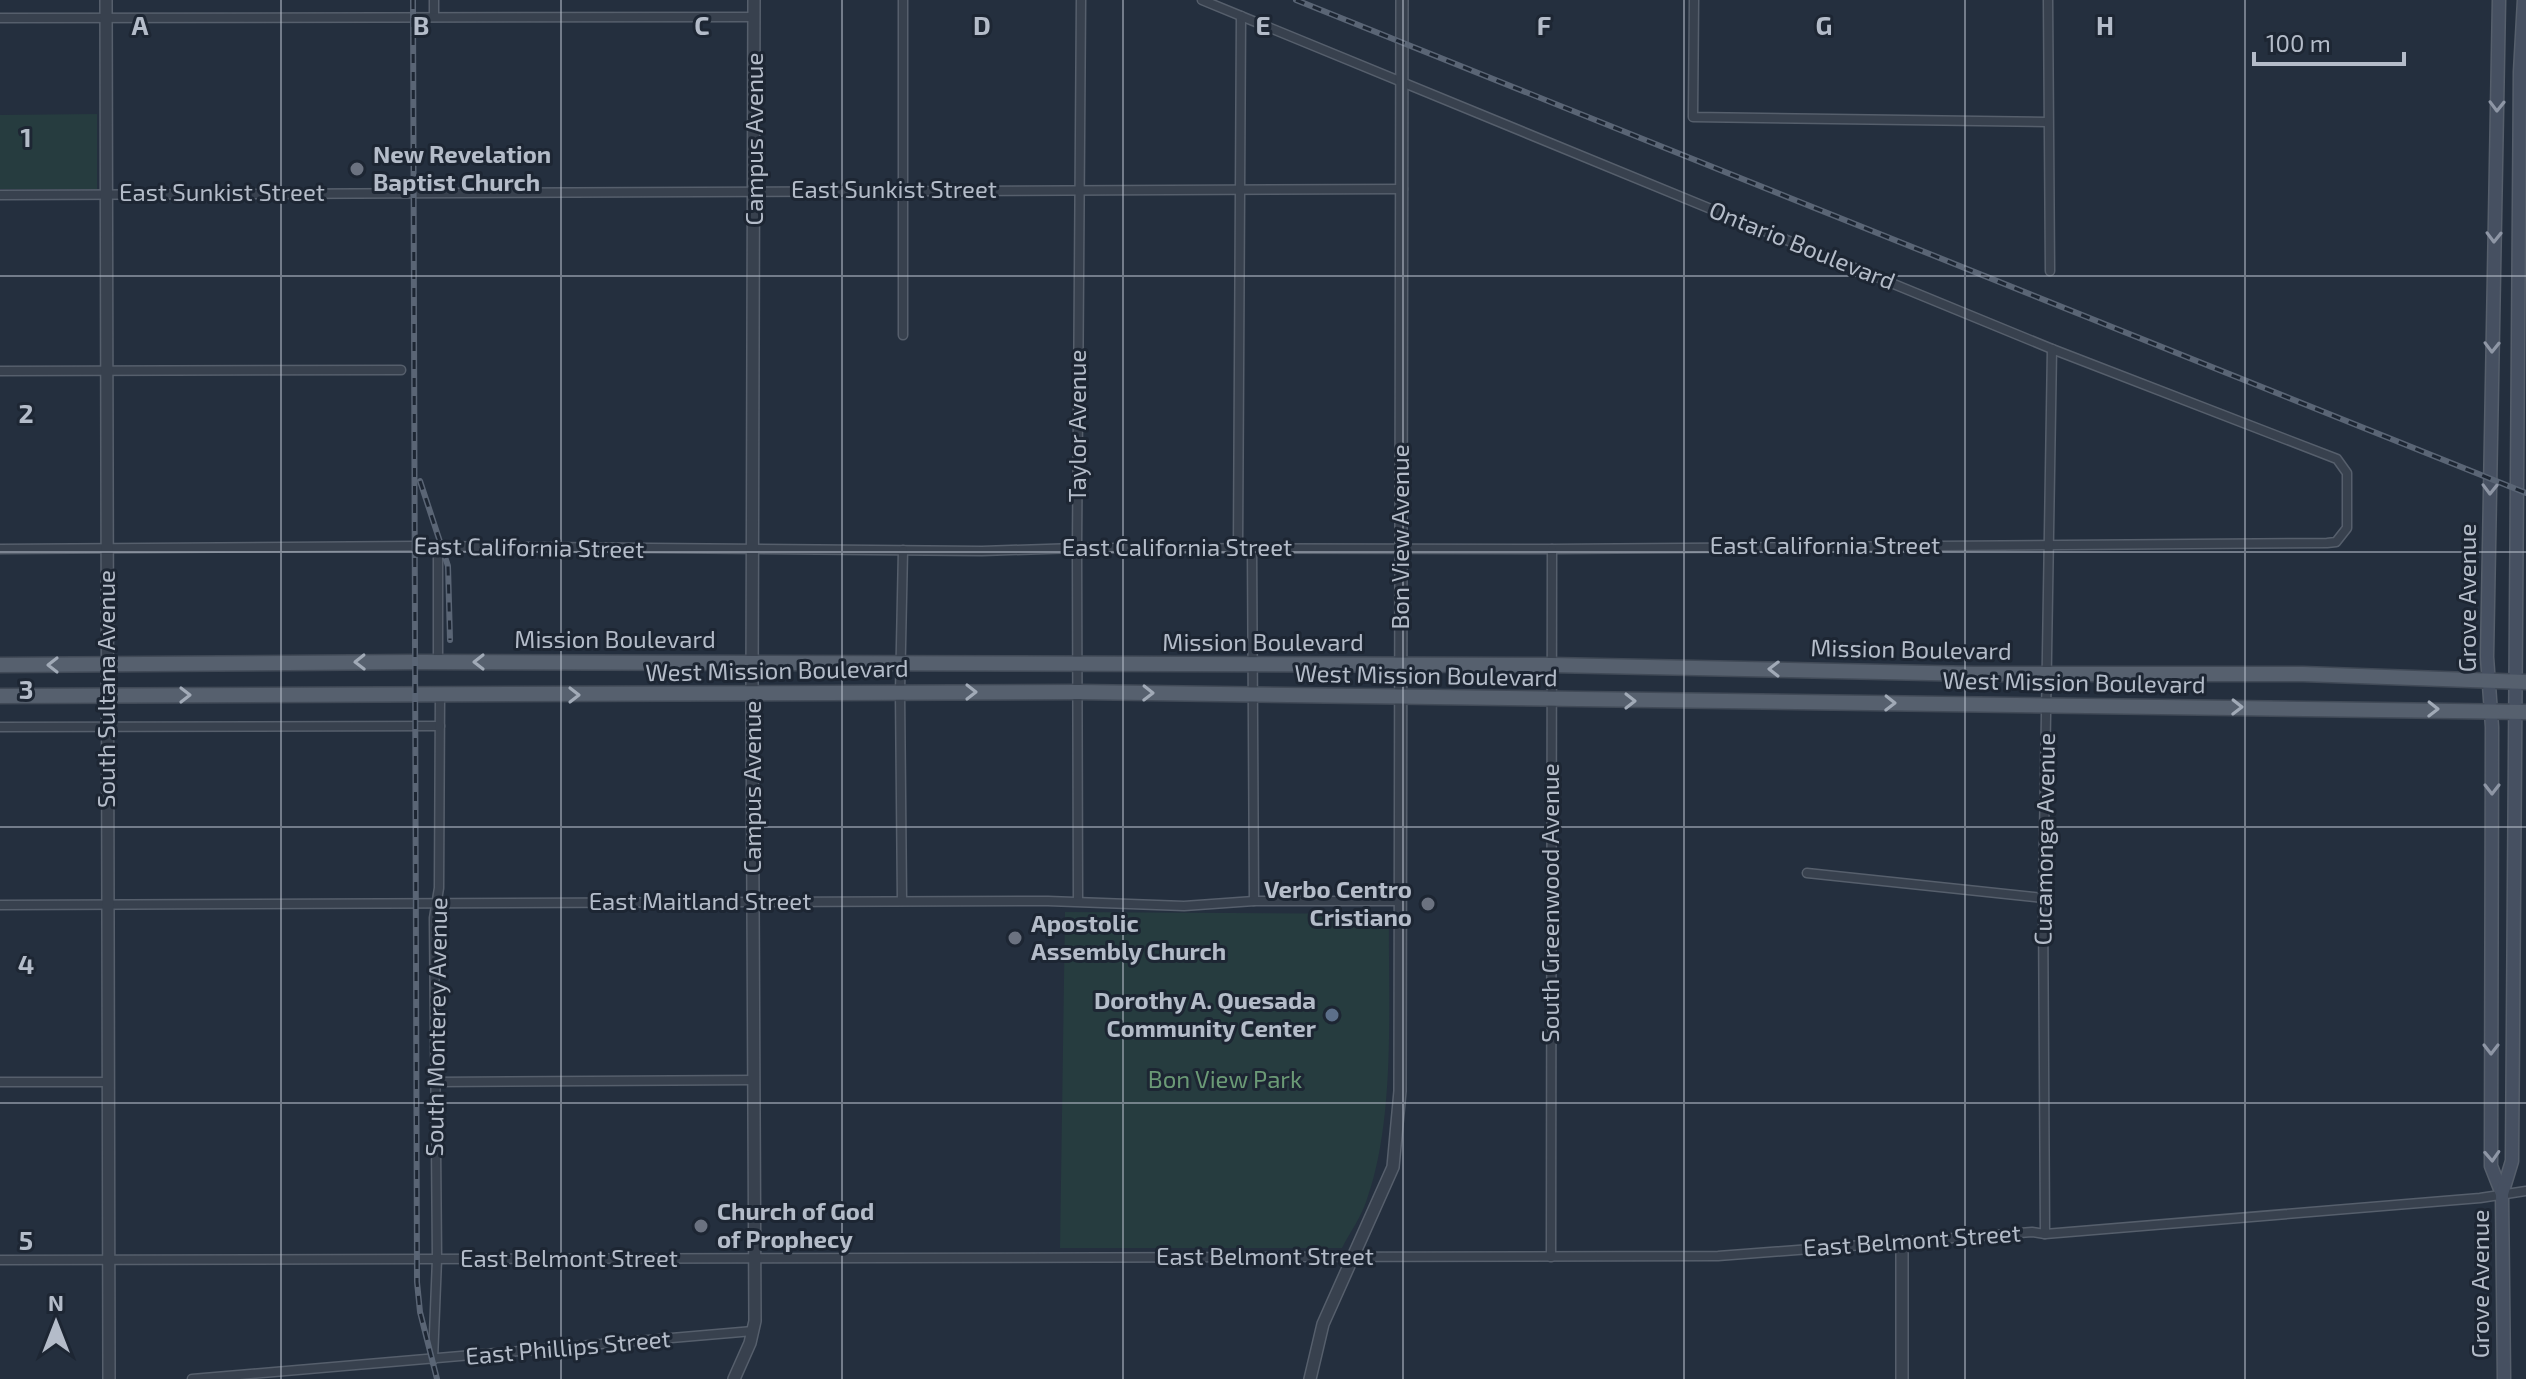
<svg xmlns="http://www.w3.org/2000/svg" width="2526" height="1379" font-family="'Exo 2',sans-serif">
<rect width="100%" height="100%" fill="#242f3e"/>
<g fill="#263c3f">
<path d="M97 114V189H0V115Z"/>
<path d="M1065 912 1389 914C1388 1001 1396 1117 1367 1199 1362 1216 1350 1232 1342 1248H1060Z"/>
</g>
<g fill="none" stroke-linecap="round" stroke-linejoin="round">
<defs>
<g id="minor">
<path d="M903 0V335"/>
<path d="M1694 0 1693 117 2048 122"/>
<path d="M2048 0 2050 271"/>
<path d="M434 16V0"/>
<path d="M0 18 754 17"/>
<path d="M0 195 1403 189"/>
<path d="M0 371 401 370"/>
<path d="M438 547V662"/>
<path d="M1238 547 1241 16"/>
<path d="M1252 547 1254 901"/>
<path d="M0 549 415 546 982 551 1077 548 1552 549 2327 543 2336 542 2347 528V473L2337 459 2052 349 1202 0"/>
<path d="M0 727 440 726"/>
<path d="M1807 873 2043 898"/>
<path d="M902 901 900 692 903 550"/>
<path d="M1078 901 1077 548 1081 0"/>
<path d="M0 905 1048 901 1184 906 1254 901H1400"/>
<path d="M0 1082H109"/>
<path d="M436 1082 754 1080"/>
<path d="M2045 1234 2043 898 2052 349"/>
<path d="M1551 1257 1552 549"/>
<path d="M0 1260 1718 1256 2032 1232 2045 1234 2480 1198 2526 1191"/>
<path d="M433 1360 437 1259 434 918 439 888 440 694"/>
<path d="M192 1379 753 1331"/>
</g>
<g id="tertiary">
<path d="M106 0 109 1379"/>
<path d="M1902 1242V1379"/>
<path d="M734 1379 750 1343 755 1321 752 695 754 0"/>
<path d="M1310 1379 1323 1324 1393 1167 1400 1091 1402 0"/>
</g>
<g id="secondary">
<path d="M2499 0 2487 657 2492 727 2491 1166 2502 1194"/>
<path d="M2504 1379 2502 1194 2512 1161 2520 72 2524 0"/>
</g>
<g id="primary">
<path d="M0 665 415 662 1552 665 1975 674H2303L2526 682"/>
<path d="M0 696 1079 692 2526 712"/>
</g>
</defs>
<use href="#minor" stroke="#565f6c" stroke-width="11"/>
<use href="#tertiary" stroke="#565f6c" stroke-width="14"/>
<use href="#secondary" stroke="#565f6c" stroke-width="15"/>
<use href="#primary" stroke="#414a57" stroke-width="17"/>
<use href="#minor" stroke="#38414e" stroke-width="8"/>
<use href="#tertiary" stroke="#38414e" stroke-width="11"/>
<use href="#secondary" stroke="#465061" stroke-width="12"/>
<use href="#primary" stroke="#56606e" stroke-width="14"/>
<defs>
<g id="rail">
<path d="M413 0 417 1282 420 1312 437 1379"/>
<path d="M1296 0 2526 493"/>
<path d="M420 481 448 566 450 640"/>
</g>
</defs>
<use href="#rail" stroke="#5a6575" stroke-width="6"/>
<use href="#rail" stroke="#1d2633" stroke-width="3" stroke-dasharray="9" stroke-linecap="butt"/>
</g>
<defs><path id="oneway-chevron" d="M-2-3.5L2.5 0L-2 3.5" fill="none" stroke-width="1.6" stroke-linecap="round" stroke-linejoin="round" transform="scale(2)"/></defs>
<g stroke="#8e96a5">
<use href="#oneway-chevron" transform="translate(2497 106) rotate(91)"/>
<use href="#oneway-chevron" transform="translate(2494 237) rotate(91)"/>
<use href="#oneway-chevron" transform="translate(2492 347) rotate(91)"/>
<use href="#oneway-chevron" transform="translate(2490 489) rotate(91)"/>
<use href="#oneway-chevron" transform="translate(2492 789) rotate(90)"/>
<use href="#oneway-chevron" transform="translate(2491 1049) rotate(90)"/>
<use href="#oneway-chevron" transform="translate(2492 1156) rotate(87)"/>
</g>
<g stroke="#a1aab7">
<use href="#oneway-chevron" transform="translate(360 662) rotate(179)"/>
<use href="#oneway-chevron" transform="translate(479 662) rotate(-180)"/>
<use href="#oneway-chevron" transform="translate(53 665) rotate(180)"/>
<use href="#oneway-chevron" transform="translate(1774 669) rotate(-179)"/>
<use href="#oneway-chevron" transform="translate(971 692)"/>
<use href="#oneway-chevron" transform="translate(1148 693) rotate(1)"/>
<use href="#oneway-chevron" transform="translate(185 695)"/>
<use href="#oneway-chevron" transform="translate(574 695)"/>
<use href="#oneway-chevron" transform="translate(1630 701)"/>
<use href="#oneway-chevron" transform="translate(1890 703) rotate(1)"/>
<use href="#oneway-chevron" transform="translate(2237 707) rotate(1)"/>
<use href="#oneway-chevron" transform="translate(2433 709) rotate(1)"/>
</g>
<path fill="none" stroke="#b4bcc9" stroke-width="2" stroke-opacity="0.55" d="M281 0V1379M561 0V1379M842 0V1379M1123 0V1379M1403 0V1379M1684 0V1379M1965 0V1379M2245 0V1379M0 276H2526M0 552H2526M0 827H2526M0 1103H2526"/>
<g fill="#6b7280" stroke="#1d2633" stroke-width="3">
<circle cx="357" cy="169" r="8"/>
<circle cx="1428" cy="904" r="8"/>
<circle cx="1015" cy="938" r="8"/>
<circle cx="701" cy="1226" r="8"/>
</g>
<circle fill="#5c6f8a" stroke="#1d2633" stroke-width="3" cx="1332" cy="1015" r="8"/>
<g text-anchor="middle" stroke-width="6" stroke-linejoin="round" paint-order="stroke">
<g font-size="24" fill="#b4bcc9" stroke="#1d2633">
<text transform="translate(755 139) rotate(-90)" y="8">Campus Avenue</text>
<text x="894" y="198">East Sunkist Street</text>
<text x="222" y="201">East Sunkist Street</text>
<text transform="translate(1802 246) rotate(22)" y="8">Ontario Boulevard</text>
<text transform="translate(1078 426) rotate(-90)" y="8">Taylor Avenue</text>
<text transform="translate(1401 537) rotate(-90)" y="8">Bon View Avenue</text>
<text x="1825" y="554">East California Street</text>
<text transform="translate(529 548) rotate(1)" y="8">East California Street</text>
<text x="1177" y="556">East California Street</text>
<text transform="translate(2468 598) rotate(-90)" y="8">Grove Avenue</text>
<text x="615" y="648">Mission Boulevard</text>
<text x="1263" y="651">Mission Boulevard</text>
<text transform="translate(1911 650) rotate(1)" y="8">Mission Boulevard</text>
<text transform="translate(777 671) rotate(-1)" y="8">West Mission Boulevard</text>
<text transform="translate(1426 676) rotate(1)" y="8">West Mission Boulevard</text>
<text transform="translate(2074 683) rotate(1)" y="8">West Mission Boulevard</text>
<text transform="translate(107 689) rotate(-90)" y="8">South Sultana Avenue</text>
<text transform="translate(753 787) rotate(-90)" y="8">Campus Avenue</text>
<text transform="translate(2045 839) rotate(-89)" y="8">Cucamonga Avenue</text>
<text x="700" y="910">East Maitland Street</text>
<text transform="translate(1551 903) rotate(-90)" y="8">South Greenwood Avenue</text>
<text transform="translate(437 1027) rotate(-89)" y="8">South Monterey Avenue</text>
<text transform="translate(1912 1241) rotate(-4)" y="8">East Belmont Street</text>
<text x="1265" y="1265">East Belmont Street</text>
<text x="569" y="1267">East Belmont Street</text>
<text transform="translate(2481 1284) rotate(-90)" y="8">Grove Avenue</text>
<text transform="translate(568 1348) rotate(-5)" y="8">East Phillips Street</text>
</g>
<g font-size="24" font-weight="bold" fill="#b4bcc9" stroke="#1d2633" text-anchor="start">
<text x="373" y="163">New Revelation<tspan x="373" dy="28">Baptist Church</tspan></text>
<text x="1412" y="898" text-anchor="end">Verbo Centro<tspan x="1412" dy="28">Cristiano</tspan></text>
<text x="1031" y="932">Apostolic<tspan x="1031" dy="28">Assembly Church</tspan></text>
<text x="1316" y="1009" text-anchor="end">Dorothy A. Quesada<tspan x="1316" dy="28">Community Center</tspan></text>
<text x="717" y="1220">Church of God<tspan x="717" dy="28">of Prophecy</tspan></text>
</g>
<g font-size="24" fill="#6b9a76" stroke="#1d2633">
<text x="1225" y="1088">Bon View Park</text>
</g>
</g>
<g font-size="26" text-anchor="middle" font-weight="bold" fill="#b4bcc9" stroke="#1d2633" stroke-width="6" stroke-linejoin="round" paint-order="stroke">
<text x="140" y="35">A</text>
<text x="421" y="35">B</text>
<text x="702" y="35">C</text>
<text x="982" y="35">D</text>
<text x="1263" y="35">E</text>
<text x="1544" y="35">F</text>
<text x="1824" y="35">G</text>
<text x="2105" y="35">H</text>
<text x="26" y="147">1</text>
<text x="26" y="423">2</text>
<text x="26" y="699">3</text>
<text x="26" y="974">4</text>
<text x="26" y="1250">5</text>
</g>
<g transform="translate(56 1323)" stroke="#1d2633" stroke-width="6" paint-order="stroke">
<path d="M0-6L14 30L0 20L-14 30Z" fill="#b4bcc9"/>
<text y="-12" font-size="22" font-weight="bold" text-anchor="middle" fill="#b4bcc9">N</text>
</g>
<path d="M2254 52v12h150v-12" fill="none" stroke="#b4bcc9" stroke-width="4"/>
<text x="2266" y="52" font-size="24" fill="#b4bcc9" stroke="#1d2633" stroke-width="6" paint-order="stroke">100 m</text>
</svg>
